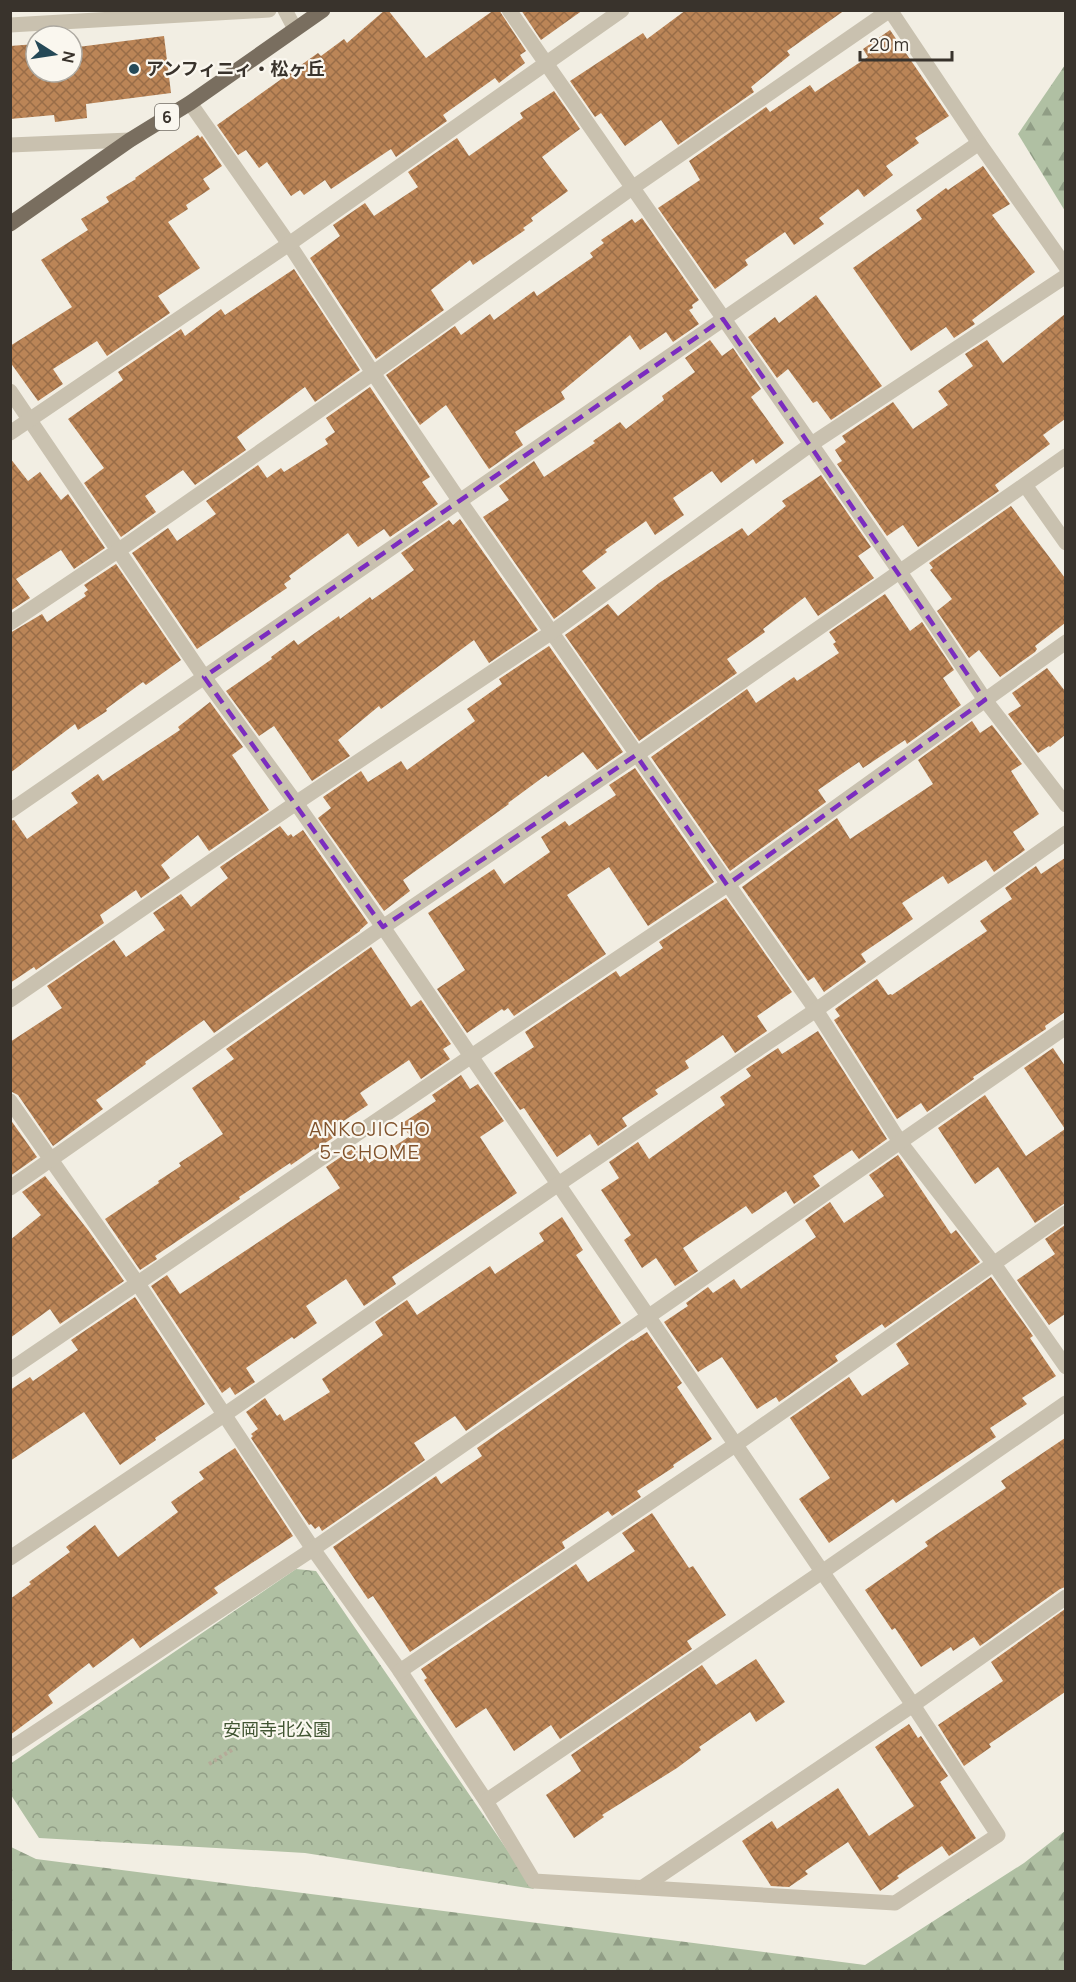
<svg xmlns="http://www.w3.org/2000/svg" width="1076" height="1982" font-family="Manrope,'Noto Sans JP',sans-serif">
<defs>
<pattern id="forest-firs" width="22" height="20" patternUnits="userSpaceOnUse" patternTransform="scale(1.5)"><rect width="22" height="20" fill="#b0c0a3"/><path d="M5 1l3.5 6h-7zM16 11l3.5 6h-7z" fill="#909d85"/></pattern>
<pattern id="park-crowns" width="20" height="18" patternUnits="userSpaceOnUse" patternTransform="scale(1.5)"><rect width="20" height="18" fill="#b0c0a3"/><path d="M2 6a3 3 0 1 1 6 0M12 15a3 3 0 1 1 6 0" fill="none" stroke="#909d85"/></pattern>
<pattern id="building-cross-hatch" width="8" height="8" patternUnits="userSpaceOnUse" patternTransform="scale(1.5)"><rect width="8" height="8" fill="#bb8557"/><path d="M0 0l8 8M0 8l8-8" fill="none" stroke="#996d48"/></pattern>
</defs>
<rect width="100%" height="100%" fill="#f2eee3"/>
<g fill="url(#forest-firs)">
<path d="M1065 65V211L1018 134Z"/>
<path d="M1065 1831V1971H11V1847L36 1859 865 1965 1024 1863Z"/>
</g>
<path fill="url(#park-crowns)" d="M296 1569 316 1571 534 1889 305 1853 39 1838 11 1795 10 1764Z"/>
<g fill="url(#building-cross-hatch)">
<path d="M385 10H388L426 58 494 10H499L526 51 520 55 525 63 499 83 495 78 443 115 447 121 396 157 391 149 331 189 325 180 304 195 300 190 291 196 267 162 259 168 246 150 238 155 217 125 318 53 321 56 344 39 347 43Z"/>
<path d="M521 10H583L541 40Z"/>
<path d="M686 10H845L787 51 790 55 751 87 754 92 678 145 661 120 625 146 601 113 595 117 570 81 643 33 647 39Z"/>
<path d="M890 30 949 116 915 138 919 143 886 166 893 175 864 197 858 189 819 218 824 224 794 245 785 232 745 260 748 265 715 289 658 208 700 180 689 161 766 107 770 112 810 85 815 92 868 57 863 49Z"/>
<path d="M164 36 171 93 86 104 87 118 55 122 54 115 10 119V46L36 44V72H72V41L78 40V47Z"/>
<path d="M554 91 580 129 542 157 568 191 531 218 533 221 523 228 525 230 473 265 470 260 431 290 444 310 376 359 310 258 340 236 333 225 365 203 374 216 418 187 408 172 457 138 469 156 523 118 520 113Z"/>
<path d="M198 135 200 138 202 136 222 166 203 179 210 189 186 205 188 209 168 222 200 268 158 296 170 313 107 356 97 341 53 369 63 384 38 401 10 362V346L72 307 41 260 88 230 81 219 109 202 106 197 136 179 135 178Z"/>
<path d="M983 166 1010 204 992 215 1035 272 972 320 975 324 954 338 946 327 911 351 853 268 922 219 916 210 946 188 948 190Z"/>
<path d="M642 218 699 300 692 305 693 308 689 310 699 324 673 342 666 332 640 350 630 335 561 392 565 399 515 432 523 445 489 469 446 405 420 425 386 375 455 326 461 335 490 314 494 320 534 291 537 296 593 257 590 253 604 243 601 240 632 219 635 223Z"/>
<path d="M294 269 360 370 315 402 305 387 237 437 246 450 195 485 183 470 145 496 156 512 121 537 84 483 104 468 68 419 123 380 118 372 181 329 185 336 221 309 225 315Z"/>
<path d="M816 295 882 386 831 420 817 401 813 403 788 369 777 378 748 337 775 317 779 323Z"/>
<path d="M1065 314V419L1043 435 1050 444 995 485 999 491 918 547 903 525 887 536 837 464 842 461 835 450 846 442 842 436 893 402 913 429 948 405 938 391 973 366 965 354 987 340 1003 363Z"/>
<path d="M710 340 722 356 733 348 761 389 751 397 784 443 756 464 753 459 721 483 712 471 673 498 684 515 655 535 646 521 605 550 607 552 582 571 596 588 554 619 483 517 509 500 499 486 534 461 544 477 595 443 593 441 620 422 626 429 664 400 662 396 695 372 685 358Z"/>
<path d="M370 387 430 477 422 482 438 504 390 537 384 529 358 547 348 533 289 576 291 579 284 584 287 588 197 649 132 553 168 528 177 541 216 514 206 501 258 465 267 478 281 468 284 472 328 444 325 439 335 432 326 418Z"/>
<path d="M10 458 28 481 40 472 61 500 68 494 105 548 74 569 61 550 16 579 30 598 10 611Z"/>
<path d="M821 475 871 547 858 556 874 578 818 616 805 597 763 629 765 632 727 659 737 673 639 741 565 635 608 604 618 616 659 583 742 528 748 536 786 506 782 501Z"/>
<path d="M1011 506 1065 578V623L1035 646 1037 649 1035 652 1000 677 979 650 969 658 937 611 952 599 930 570 933 568 929 563Z"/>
<path d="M460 519 538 630 489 663 474 640 381 709 379 706 338 740 350 756 312 781 274 726 259 736 226 691 272 659 271 657 294 640 298 645 339 616 340 619 370 597 372 600 414 570 401 553 449 520 453 525Z"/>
<path d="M116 564 181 660 146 685 143 682 106 709 107 711 78 730 75 724 10 773V633L42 614 47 622 86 596 84 593 88 590 84 585Z"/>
<path d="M885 594 910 631 922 622 954 670 943 678 961 705 907 744 905 740 863 768 859 762 818 790 826 802 730 871 651 757 747 689 756 703 794 677 797 681 839 653 833 644 836 642 829 632Z"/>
<path d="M549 646 623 752 597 770 583 752 548 777 546 775 508 803 509 804 403 880 410 891 384 911 318 818 331 808 323 797 361 771 368 782 401 761 407 770 475 721 467 709 502 684 499 679Z"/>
<path d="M1047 668 1065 691V735L1050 747 1049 746 1038 753 1008 714 1021 706 1012 693Z"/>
<path d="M210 702 243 747 232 755 269 810 209 851 198 835 161 865 170 878 141 898 136 890 100 915 104 923 36 970 34 967 10 983V821L14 820 27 839 78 803 71 793 98 774 103 781 180 730 178 727Z"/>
<path d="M972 721 980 733 992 725 1022 764 1011 771 1039 814 1013 832 1025 850 994 872 986 860 948 884 943 876 902 903 913 919 861 954 866 962 824 992 814 977 808 981 742 887 837 818 850 839 933 784 918 760Z"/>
<path d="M635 768 714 882 648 926 609 867 567 895 606 954 514 1016 508 1008 504 1011 502 1009 467 1033 437 989 465 970 428 913 494 869 504 884 550 852 541 837 565 821 569 826 616 795 609 785Z"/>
<path d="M280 826 288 836 291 834 293 837 303 830 368 923 360 930V931L214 1033 204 1020 145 1062 146 1064 96 1100 103 1109 53 1146 18 1095 10 1091V1042L62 1008 47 986 114 940 126 957 165 930 153 913 181 894 191 907 228 878 220 867Z"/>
<path d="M1065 858V1012L1045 1026 1046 1029 973 1077 974 1079 927 1112 921 1103 897 1119 834 1020 840 1016 835 1009 877 979 888 995 891 994 892 995 987 931 980 921 1012 899 1005 888 1036 866 1041 874Z"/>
<path d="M726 898 792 992 757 1016 767 1031 735 1053 723 1035 685 1061 689 1068 655 1090 658 1094 622 1118 627 1126 598 1146 590 1134 557 1157 524 1108 520 1110 494 1073 534 1047 525 1032 616 971 620 977 663 948 659 942Z"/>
<path d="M371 947 411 1007 421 1000 451 1044 443 1049 450 1059 421 1079 409 1060 360 1093 368 1105 342 1122 346 1129 315 1150 314 1149 291 1165 290 1163 239 1197 240 1199 155 1256 157 1259 140 1270 105 1219 159 1183 158 1181 181 1166 179 1163 223 1134 192 1088 234 1059 226 1049Z"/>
<path d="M818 1031 887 1139 859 1159 852 1150 813 1176 820 1186 794 1204 786 1191 752 1214 746 1206 683 1248 698 1271 675 1286 656 1258 642 1268 624 1240 631 1235 601 1190 619 1178 609 1162 638 1142 649 1159 725 1105 720 1097 751 1076 746 1069 778 1048 782 1054Z"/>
<path d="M1053 1048 1065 1066V1203L1035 1223 998 1167 975 1184 938 1128 985 1095 1026 1156 1065 1129 1024 1068Z"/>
<path d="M461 1075 470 1089 478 1084 504 1121 480 1137 517 1193 392 1277 396 1284 364 1306 346 1279 306 1306 317 1323 294 1339 292 1337 246 1368 255 1382 235 1395 230 1387 222 1393 151 1286 167 1275 180 1294 340 1188 326 1167 357 1146 369 1163 410 1136 401 1124 436 1101 432 1095Z"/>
<path d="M10 1119 37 1157 10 1176Z"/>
<path d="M898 1155 951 1234 956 1230 980 1262 885 1328 882 1324 835 1356 838 1361 779 1402 776 1397 757 1409 722 1357 698 1372 664 1322 688 1306 686 1303 708 1287 713 1293 734 1279 741 1289 816 1237 805 1220 830 1202 844 1223 884 1196 869 1175Z"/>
<path d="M45 1176 88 1230 124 1281 60 1324 50 1309 10 1338V1240L41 1215 22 1192Z"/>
<path d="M562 1217 583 1250 576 1255 621 1323 466 1431 455 1416 414 1443 425 1460 322 1531 319 1526 315 1529 311 1524 309 1525 251 1438 253 1436 251 1434 258 1429 246 1412 265 1398 277 1416 280 1414 284 1421 330 1392 322 1379 383 1335 375 1322 407 1300 417 1315 490 1266 495 1274 544 1241 539 1233Z"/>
<path d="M1065 1225V1314L1049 1325 1017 1280 1055 1254 1045 1239Z"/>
<path d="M991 1277 1033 1336 1030 1338 1056 1376 1022 1398 1027 1404 990 1428 996 1437 896 1503 893 1499 829 1543 799 1499 830 1478 790 1418 849 1377 862 1396 909 1364 896 1344Z"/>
<path d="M135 1297 205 1404 155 1438 156 1440 120 1465 84 1412 10 1461V1390L30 1377 33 1381 78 1350 71 1340Z"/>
<path d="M647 1332 682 1383 677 1387 712 1439 673 1465 674 1467 637 1491 641 1497 612 1516 608 1511 562 1542 565 1548 410 1652 373 1596 368 1599 333 1547 436 1476 441 1484 482 1456 477 1448 632 1340 633 1341Z"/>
<path d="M1065 1438V1587L1060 1589 980 1646 974 1637 953 1651 951 1647 921 1667 895 1628 892 1630 865 1590 928 1546 925 1542 1006 1488 1001 1481Z"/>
<path d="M235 1448 293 1536 214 1588 218 1593 140 1648 133 1638 93 1668 89 1663 48 1695 53 1703 10 1735V1599L31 1584 29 1582 70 1552 66 1547 95 1525 118 1557 178 1512 171 1502 204 1479 199 1472Z"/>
<path d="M652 1513 689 1568 693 1566 726 1615 687 1641 692 1649 560 1739 551 1725 514 1751 486 1708 456 1728 424 1680 427 1678 421 1669 576 1564 588 1582 635 1551 622 1533Z"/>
<path d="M1065 1609V1692L989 1744 991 1747 964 1766 938 1725 1003 1681 991 1662Z"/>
<path d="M756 1659 785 1702 756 1722 750 1712 699 1747 701 1750 677 1768 602 1815 604 1817 574 1838 546 1795 581 1771 571 1755 702 1665 716 1685Z"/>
<path d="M909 1724 918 1738 921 1736 948 1776 940 1782 976 1838 949 1856 942 1846 897 1876 899 1878 880 1891 848 1842 805 1871 808 1874 789 1887 771 1886 742 1841 772 1821 777 1829 838 1788 869 1836 914 1806 875 1747Z"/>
</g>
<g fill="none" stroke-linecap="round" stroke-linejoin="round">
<path stroke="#b5ab99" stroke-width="4" stroke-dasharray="3 3" stroke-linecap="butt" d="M209 1764 235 1748"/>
<g stroke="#c9c1af" stroke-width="15">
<path d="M285 10 295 29"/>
<path d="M509 10 900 572 985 700 1066 805"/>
<path d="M890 10 979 143 1066 267"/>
<path d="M10 25 269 10"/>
<path d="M190 103 289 244 373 373 459 500 816 1010 900 1142 994 1264 1066 1367"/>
<path d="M10 145 130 140"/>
<path d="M10 391 204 677 296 803 383 927 913 1705 998 1835 895 1903 534 1881 486 1801 400 1671 313 1549 138 1284 10 1101"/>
<path d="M10 433 289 244 622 10"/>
<path d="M1025 485 1066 543"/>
<path d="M10 623 119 550 373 373 632 188 890 10"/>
<path d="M10 811 979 143"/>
<path d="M10 1000 296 803 552 632 810 445 1066 276"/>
<path d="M10 1188 383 927 636 755 1066 456"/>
<path d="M10 1370 470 1057 727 885 1066 642"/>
<path d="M10 1558 224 1415 557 1185 816 1010 1066 833"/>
<path d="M400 1671 735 1445 1066 1213"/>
<path d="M10 1749 313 1549 1066 1027"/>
<path d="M486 1801 822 1572 1066 1403"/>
<path d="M643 1887 913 1705 1066 1597"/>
</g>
<path stroke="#796e5f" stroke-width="15" d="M10 224 130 140 190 103 323 10"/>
</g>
<path fill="none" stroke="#7b2cbf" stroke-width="4.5" stroke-dasharray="12 8" stroke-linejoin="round" d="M723 319 985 700 727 885 636 755 383 927 204 677Z"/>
<circle fill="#254957" stroke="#faf7ef" stroke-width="2" cx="134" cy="69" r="6"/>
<g text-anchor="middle" stroke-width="4.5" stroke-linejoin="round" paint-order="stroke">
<rect fill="#faf7ef" stroke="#736e66" stroke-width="1.5" x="155" y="104" width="24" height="26" rx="4.5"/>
<g font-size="16" font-weight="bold" fill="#39332c">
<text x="167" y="123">6</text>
</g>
<g font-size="18" font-weight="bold" fill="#39332c" stroke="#faf7ef" text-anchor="start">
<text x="146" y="75">アンフィニィ・松ヶ丘</text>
</g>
<g font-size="18" fill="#415532" stroke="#faf7ef">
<text x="277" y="1736">安岡寺北公園</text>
</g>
<g font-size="20" letter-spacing="1.5" fill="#81532c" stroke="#faf7ef">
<text x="370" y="1136">ANKOJICHO<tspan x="370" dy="23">5-CHOME</tspan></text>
</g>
</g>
<rect width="1076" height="1982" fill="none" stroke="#39332c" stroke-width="24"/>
<g transform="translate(54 54) rotate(102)"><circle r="28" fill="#faf7ef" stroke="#ada9a1" stroke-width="1.5"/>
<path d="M0-4.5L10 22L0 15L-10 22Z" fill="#254957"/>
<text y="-9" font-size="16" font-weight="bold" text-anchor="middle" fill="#39332c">N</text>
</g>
<path d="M860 51v9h92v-9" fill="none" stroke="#39332c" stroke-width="3"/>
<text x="869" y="51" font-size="18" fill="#39332c" stroke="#faf7ef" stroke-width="4.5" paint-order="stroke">20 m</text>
</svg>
